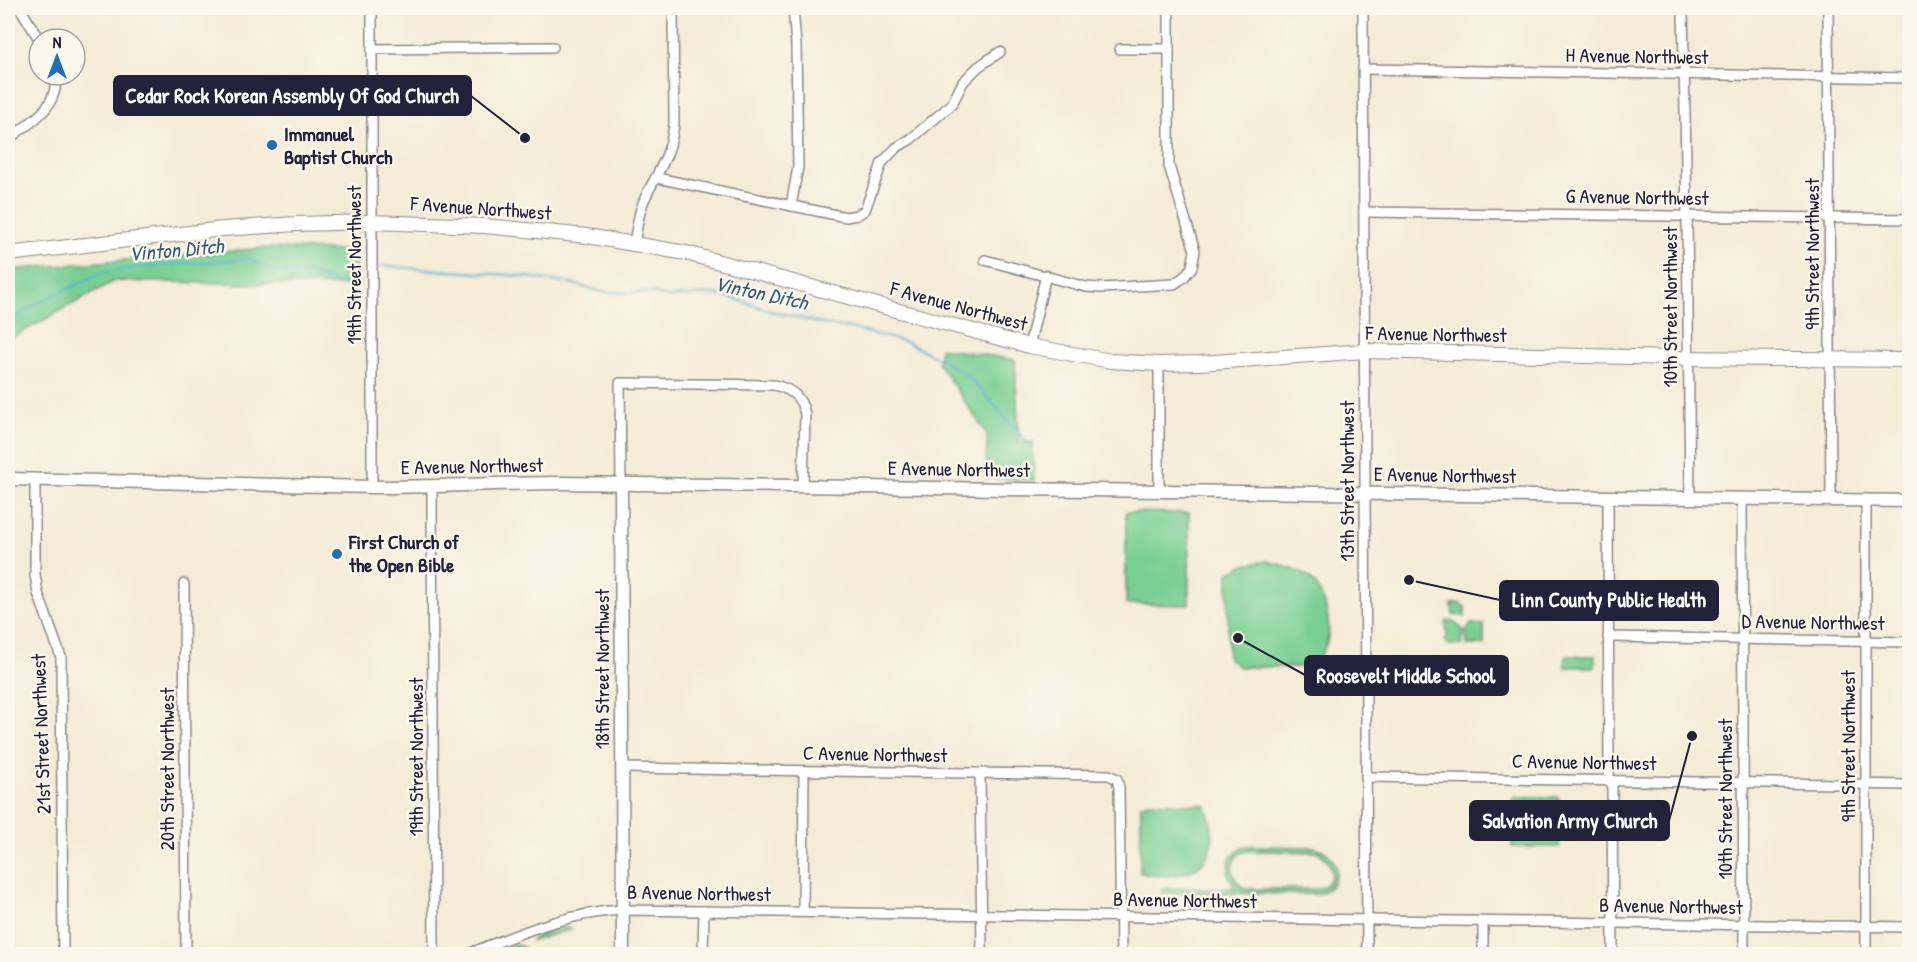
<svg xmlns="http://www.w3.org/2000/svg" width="1917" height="962" font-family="'Patrick Hand',sans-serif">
<rect width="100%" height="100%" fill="#fbf7ec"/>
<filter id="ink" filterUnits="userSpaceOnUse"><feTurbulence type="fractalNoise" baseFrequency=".0167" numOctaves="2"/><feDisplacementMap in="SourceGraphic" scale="12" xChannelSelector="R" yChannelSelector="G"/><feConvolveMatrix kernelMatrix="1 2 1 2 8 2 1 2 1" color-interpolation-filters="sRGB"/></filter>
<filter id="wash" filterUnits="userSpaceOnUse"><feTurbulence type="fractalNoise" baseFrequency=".008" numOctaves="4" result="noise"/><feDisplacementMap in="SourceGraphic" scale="24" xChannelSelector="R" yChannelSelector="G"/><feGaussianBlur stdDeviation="1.35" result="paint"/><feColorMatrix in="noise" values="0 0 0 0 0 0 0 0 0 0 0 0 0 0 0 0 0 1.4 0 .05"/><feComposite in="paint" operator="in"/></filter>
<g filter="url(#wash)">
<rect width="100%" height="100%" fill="#f4ecd6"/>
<g fill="#79cf93" stroke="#4e7867" stroke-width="1.5" fill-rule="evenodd">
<path d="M267 248 353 251 359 286 114 281 8 340V270Z"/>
<path d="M940 348 1015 360 1019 442H1033L1034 480 986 478 987 434 938 363Z"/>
<path d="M1126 512 1189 513V605L1126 604Z"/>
<path d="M1267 561C1281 565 1299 568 1310 578 1325 593 1334 628 1325 647 1322 654 1317 661 1313 667H1239L1228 658V573L1245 565Z"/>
<path d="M1459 603 1465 607V616L1453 615 1452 604Z"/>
<path d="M1448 621H1453L1464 631 1462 645H1449L1445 642 1447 636 1446 622Z"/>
<path d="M1471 624 1484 625V645H1467L1466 630Z"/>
<rect x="1565" y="656" width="30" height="11"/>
<path d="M1513 797H1559V847H1512Z"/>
<path d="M1147 802 1205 805C1229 861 1191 884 1140 873L1141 805Z"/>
<path d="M1248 846 1314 847C1341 853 1345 886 1317 894L1162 893V888H1235L1228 875 1230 858 1242 847ZM1248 851 1318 852C1335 862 1338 884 1316 889H1246C1229 880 1226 855 1248 851Z"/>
<path d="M562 927 572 929 531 941 536 936Z"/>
<path d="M515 944 524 948V954H490Z"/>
</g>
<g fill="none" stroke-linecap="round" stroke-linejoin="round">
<g stroke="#56add3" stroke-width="2">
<path d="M381 266 521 276 573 284 603 292 652 293 667 297 715 294 738 300 774 312 832 326 850 328 906 342 946 362 969 377 1026 441"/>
<path d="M8 323 37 303 104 272 141 267 249 259 276 271 310 274 328 279 339 285 349 284 354 280"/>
</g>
</g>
</g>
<g filter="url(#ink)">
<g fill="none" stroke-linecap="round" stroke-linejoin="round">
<defs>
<g id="minor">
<path d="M20 8 39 39"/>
<path d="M372 8V487"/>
<path d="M1363 8 1367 954"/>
<path d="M1683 8 1687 216 1690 499"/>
<path d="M1828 8 1831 500"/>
<path d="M372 49 553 47"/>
<path d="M1120 49H1169"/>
<path d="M1363 69 1910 78"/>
<path d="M8 139C30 123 60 107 55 75"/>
<path d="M657 178 846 217 857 215 865 210 882 163 896 148 911 139 952 104 963 82 978 67 1000 52"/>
<path d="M791 206 798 167 796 45 793 8"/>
<path d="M1364 212 1910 219"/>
<path d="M634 244C637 227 639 209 647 194 660 168 671 154 674 124L673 8"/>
<path d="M985 260 1086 287 1101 288 1174 284 1184 277 1192 267 1195 251 1169 166V8"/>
<path d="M1029 346 1046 275"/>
<path d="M35 480V575L38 593 61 657 63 954"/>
<path d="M621 485 620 383 774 385C791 389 801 396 805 414L803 487"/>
<path d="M432 487 434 954"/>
<path d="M1159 491V364"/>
<path d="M1608 497 1609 781"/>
<path d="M1742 499 1744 954"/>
<path d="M184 584 186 954"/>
<path d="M1608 637 1910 642"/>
<path d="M622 768 1109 775 1117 779 1119 788 1121 954"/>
<path d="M980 773 982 954"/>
<path d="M1366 777 1910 785"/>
<path d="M1612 781 1613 954"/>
<path d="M803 912 804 771"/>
<path d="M1483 922V954"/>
<path d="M468 954C518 934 568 912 624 910L1910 927"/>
<path d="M703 954 704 911"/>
<path d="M1866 954V501"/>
</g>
<g id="tertiary">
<path d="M8 479 372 487C435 487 498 483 561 483L1910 501"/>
<path d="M621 485 623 954"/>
</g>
<path id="secondary" d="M8 254 223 229 297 224 371 222 485 226 587 236 686 253 1029 346 1111 361 1159 364 1200 363 1365 351 1678 358 1910 360"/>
</defs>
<use href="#minor" stroke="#8b8788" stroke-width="12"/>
<use href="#tertiary" stroke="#8b8788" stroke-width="15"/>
<use href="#secondary" stroke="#8b8788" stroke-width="16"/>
<use href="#minor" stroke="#fff" stroke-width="9"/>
<use href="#tertiary" stroke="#fff" stroke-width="12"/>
<use href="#secondary" stroke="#fff" stroke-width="14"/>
</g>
</g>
<g fill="#1f6fb2" stroke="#fbf7ec" stroke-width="2">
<circle cx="272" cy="145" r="6"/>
<circle cx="337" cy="554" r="6"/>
</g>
<g text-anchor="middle" stroke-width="5" stroke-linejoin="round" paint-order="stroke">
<g font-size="20" fill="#22223b" stroke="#fbf7ec">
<text transform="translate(1637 56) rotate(1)" y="7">H Avenue Northwest</text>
<text transform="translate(1637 197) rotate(1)" y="7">G Avenue Northwest</text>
<text transform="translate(481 208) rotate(4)" y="7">F Avenue Northwest</text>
<text transform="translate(1812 254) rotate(-90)" y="7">9th Street Northwest</text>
<text transform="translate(354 265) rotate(-90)" y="7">19th Street Northwest</text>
<text transform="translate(959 306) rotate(15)" y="7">F Avenue Northwest</text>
<text transform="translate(1670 307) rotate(-90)" y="7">10th Street Northwest</text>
<text transform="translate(1436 334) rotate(1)" y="7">F Avenue Northwest</text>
<text transform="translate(472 466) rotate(-1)" y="7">E Avenue Northwest</text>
<text transform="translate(959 469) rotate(1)" y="7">E Avenue Northwest</text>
<text transform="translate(1445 475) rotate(1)" y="7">E Avenue Northwest</text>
<text transform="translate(1347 481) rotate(-90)" y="7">13th Street Northwest</text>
<text transform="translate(1813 622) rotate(1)" y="7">D Avenue Northwest</text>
<text transform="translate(602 669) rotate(-90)" y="7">18th Street Northwest</text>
<text transform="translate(41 734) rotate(-92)" y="7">21st Street Northwest</text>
<text transform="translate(1848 746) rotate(-90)" y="7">9th Street Northwest</text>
<text transform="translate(875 754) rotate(1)" y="7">C Avenue Northwest</text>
<text transform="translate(416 757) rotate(-90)" y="7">19th Street Northwest</text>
<text transform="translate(1584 762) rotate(1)" y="7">C Avenue Northwest</text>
<text transform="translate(167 769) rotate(-90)" y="7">20th Street Northwest</text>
<text transform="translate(1725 799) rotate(-90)" y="7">10th Street Northwest</text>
<text transform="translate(699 893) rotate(1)" y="7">B Avenue Northwest</text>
<text transform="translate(1185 900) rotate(1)" y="7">B Avenue Northwest</text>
<text transform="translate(1671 906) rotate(1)" y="7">B Avenue Northwest</text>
</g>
<g font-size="20" font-weight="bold" fill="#22223b" stroke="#fbf7ec" text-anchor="start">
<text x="284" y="141">Immanuel<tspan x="284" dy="23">Baptist Church</tspan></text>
<text x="349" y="549">First Church of<tspan x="349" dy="23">the Open Bible</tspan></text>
</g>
<g font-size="21" font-style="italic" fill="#375a78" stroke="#fbf7ec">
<text transform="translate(176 250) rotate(-5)" y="7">Vinton Ditch</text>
<text transform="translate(761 293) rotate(12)" y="7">Vinton Ditch</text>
</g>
</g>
<path fill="none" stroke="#22223b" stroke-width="2" d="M525 138L471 96M1409 580L1500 600M1238 638L1305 675M1692 736L1669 821"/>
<g fill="#22223b" stroke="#fbf7ec" stroke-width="2">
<circle cx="525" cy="138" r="6"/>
<circle cx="1409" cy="580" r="6"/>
<circle cx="1238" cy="638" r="6"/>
<circle cx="1692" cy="736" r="6"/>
</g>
<g fill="#22223b" stroke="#22223b" stroke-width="2">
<rect x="114" y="76" width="357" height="39" rx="6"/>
<rect x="1500" y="581" width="218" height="39" rx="6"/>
<rect x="1305" y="656" width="203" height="39" rx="6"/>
<rect x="1470" y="801" width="199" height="39" rx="6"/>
</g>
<g font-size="21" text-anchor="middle" font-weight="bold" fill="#fff">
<text x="292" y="103">Cedar Rock Korean Assembly Of God Church</text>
<text x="1609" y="607">Linn County Public Health</text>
<text x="1406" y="683">Roosevelt Middle School</text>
<text x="1570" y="828">Salvation Army Church</text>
</g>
<rect width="1917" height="962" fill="none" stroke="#fbf7ec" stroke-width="30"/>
<g transform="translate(57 57)"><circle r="28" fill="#fbf7ec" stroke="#a4a2a5" stroke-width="1.5"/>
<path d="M0-4.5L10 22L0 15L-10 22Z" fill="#1f6fb2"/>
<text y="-9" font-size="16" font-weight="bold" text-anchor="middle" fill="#22223b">N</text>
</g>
</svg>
